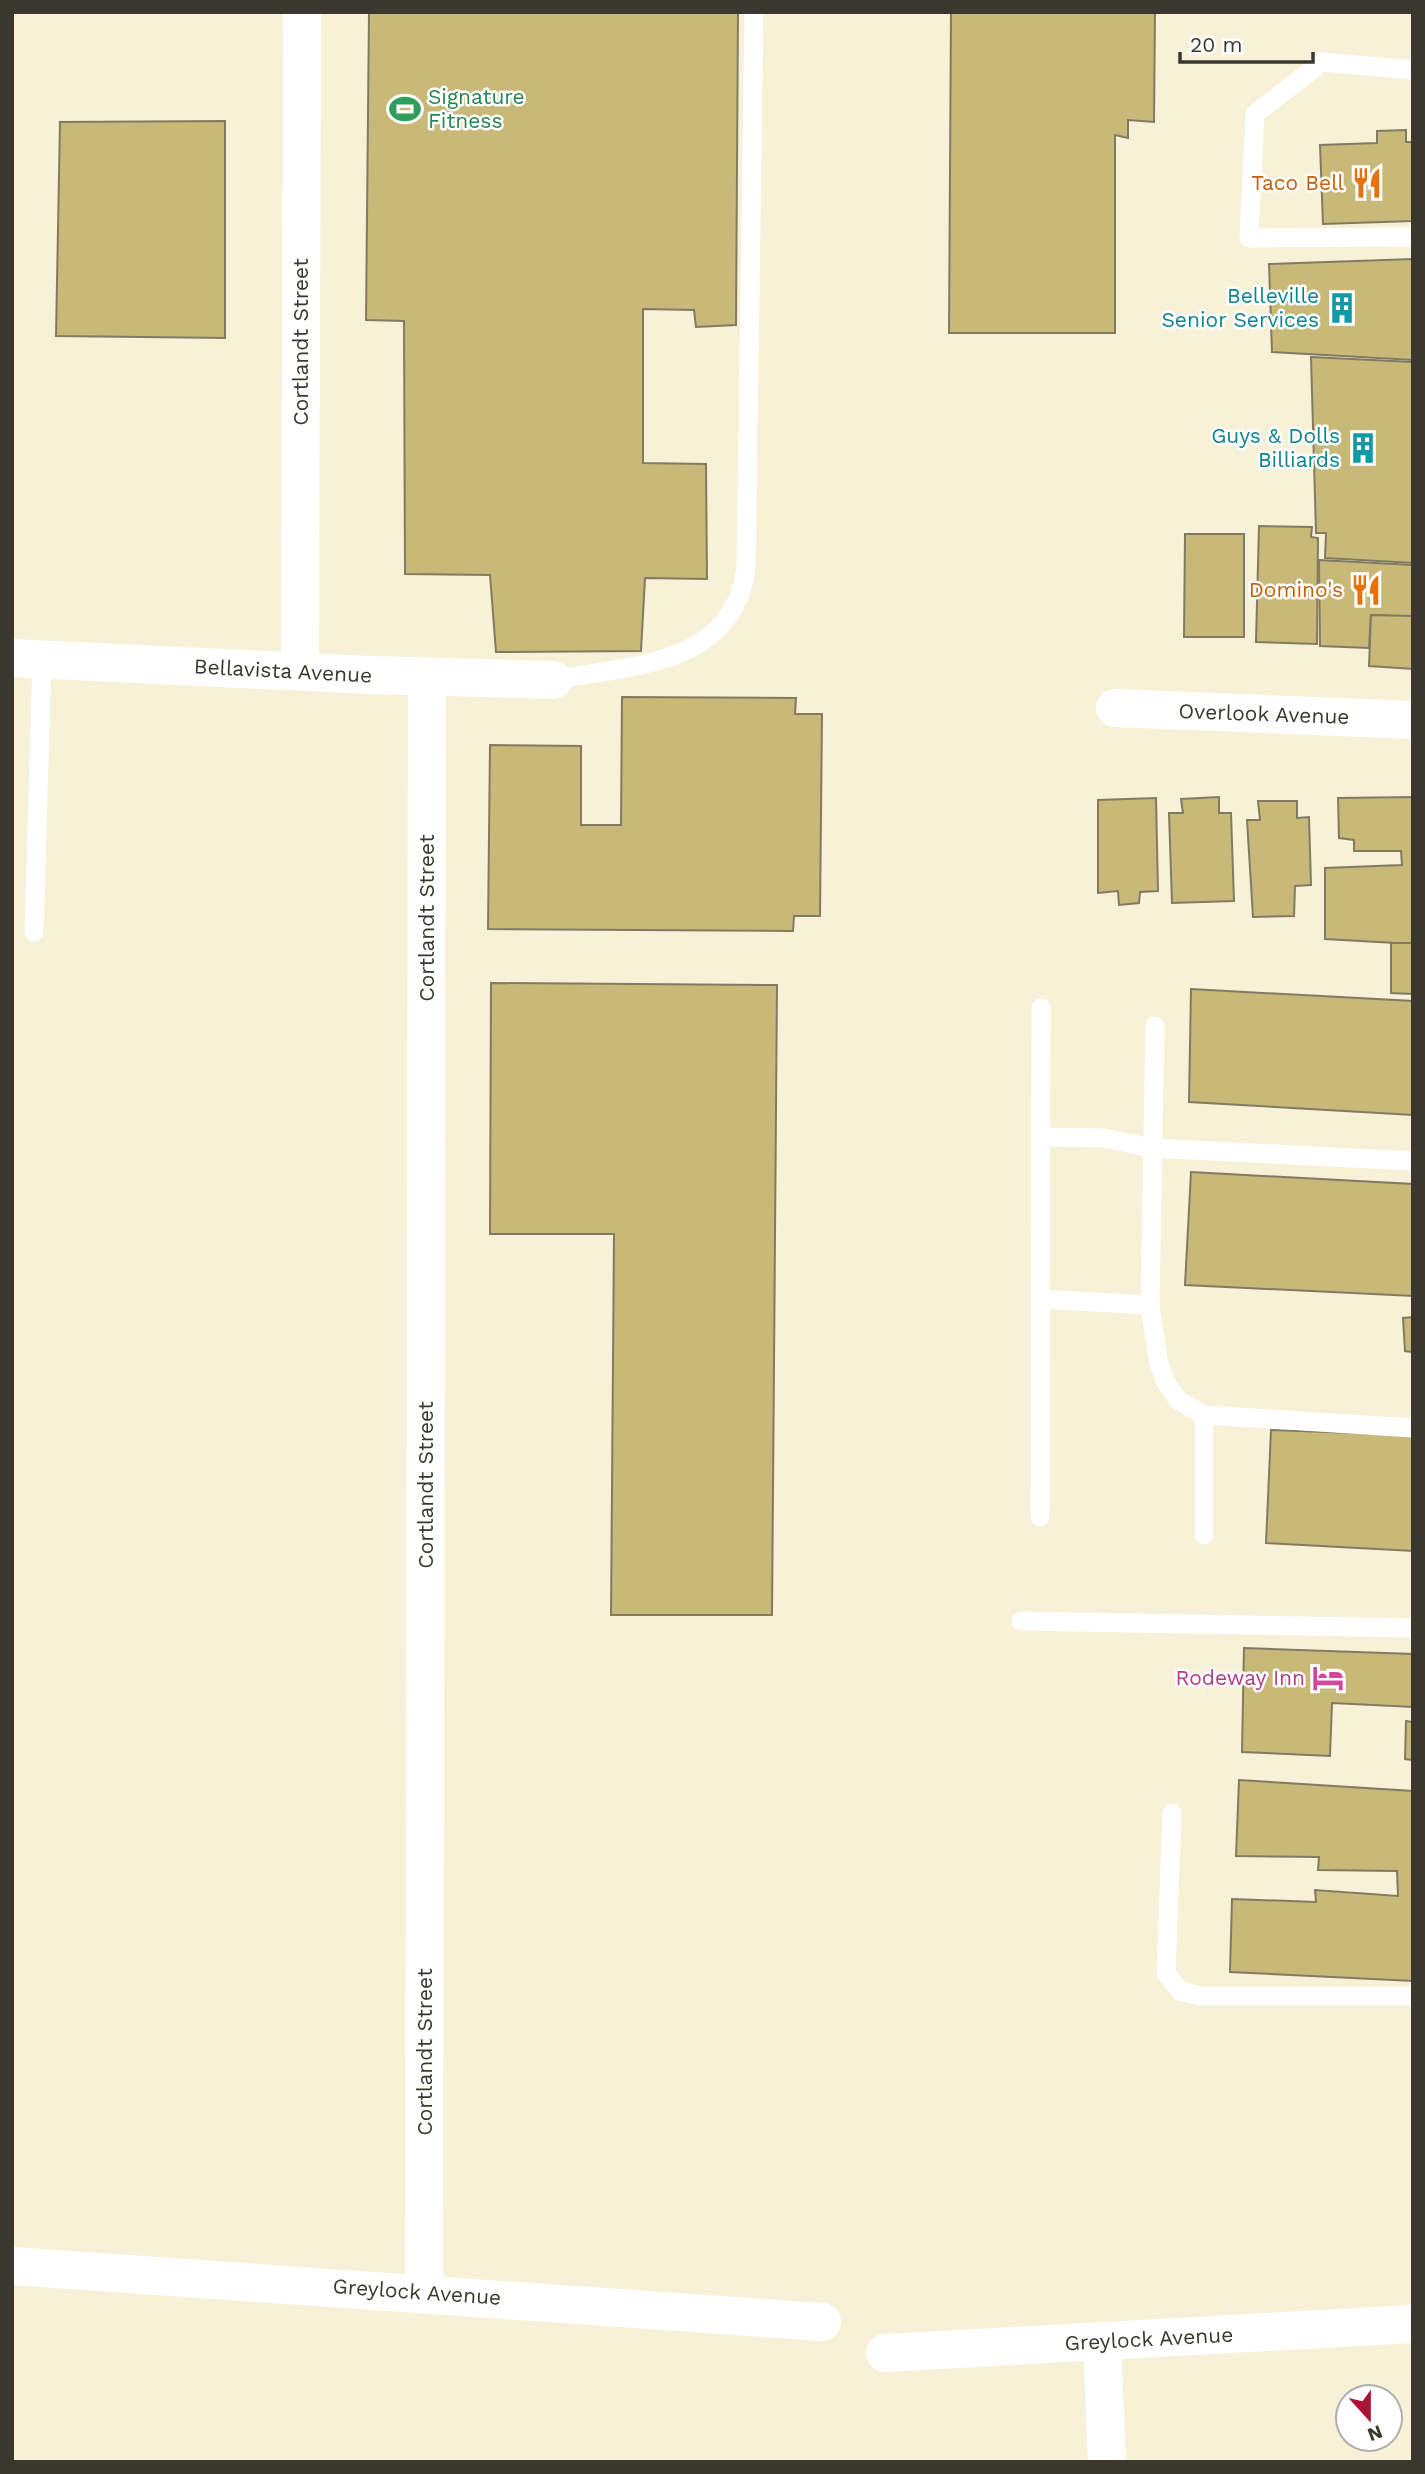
<svg xmlns="http://www.w3.org/2000/svg" width="1425" height="2474" font-family="'Work Sans',sans-serif">
<rect width="100%" height="100%" fill="#f7f1d7"/>
<g fill="#c8b979" stroke="#817b64" stroke-width="2">
<path d="M369 12H738L736 325 696 327 694 310 643 309V463L706 464 707 579 645 578 641 651 496 652 490 575 405 574 404 321 366 320Z"/>
<path d="M951 12H1155L1154 122 1128 120V138L1115 135V333H949Z"/>
<path d="M225 121V338L56 336 60 122Z"/>
<path d="M1406 130V142H1413V221L1323 224 1320 145 1377 143V131Z"/>
<path d="M1413 259V360L1272 352 1269 264Z"/>
<path d="M1311 357 1413 362V563L1325 558 1326 533H1316Z"/>
<path d="M1259 526 1312 527 1311 537 1318 538 1317 644 1256 642Z"/>
<path d="M1185 534H1244V637H1184Z"/>
<path d="M1319 560 1413 565V617L1371 615 1369 648 1320 646Z"/>
<path d="M1371 615 1413 616V669L1369 666Z"/>
<path d="M622 697 796 698 795 714H822L820 916H794L793 931 488 929 490 745 581 746V825H621Z"/>
<path d="M1219 797V813H1231L1234 901 1172 903 1169 813H1183L1181 799Z"/>
<path d="M1413 797V944L1325 939V868L1402 865 1401 851H1354V840L1339 838 1338 798Z"/>
<path d="M1156 798 1158 891 1140 892 1139 903 1119 905 1118 891 1098 893V800Z"/>
<path d="M1258 801H1297V818L1309 817 1311 885 1295 886 1294 916 1253 917 1247 820H1260Z"/>
<path d="M1391 943H1413V994L1391 993Z"/>
<path d="M491 983 777 985 772 1615H611L614 1234H490Z"/>
<path d="M1191 989 1413 1001V1115L1189 1102Z"/>
<path d="M1191 1172 1413 1184V1296L1185 1285Z"/>
<path d="M1413 1317V1352L1405 1351 1403 1318Z"/>
<path d="M1271 1430 1413 1435V1551L1266 1543Z"/>
<path d="M1244 1648 1413 1654V1707L1332 1703 1330 1756 1242 1752Z"/>
<path d="M1406 1721 1413 1722V1760L1405 1759Z"/>
<path d="M1239 1780 1413 1791V1981L1230 1972 1232 1899 1316 1902 1315 1890 1398 1896 1397 1871 1318 1870 1319 1857 1236 1856Z"/>
</g>
<g fill="none" stroke-linecap="round" stroke-linejoin="round">
<g stroke="#fff" stroke-width="19">
<path d="M1413 70 1322 62 1255 114 1249 238 1413 237"/>
<path d="M553 680C631 665 732 667 746 569L754 12"/>
<path d="M34 932 42 659"/>
<path d="M1155 1026 1150 1305 1158 1360 1165 1381 1178 1400 1204 1415V1535"/>
<path d="M1041 1137 1104 1138 1152 1148 1413 1161"/>
<path d="M1040 1299 1150 1305"/>
<path d="M1204 1415 1413 1428"/>
<path d="M1040 1517 1041 1008"/>
<path d="M1021 1621 1413 1628"/>
<path d="M1172 1813 1166 1973 1180 1991 1200 1996H1413"/>
</g>
<g stroke="#fff" stroke-width="38">
<path d="M12 658 369 675 553 680"/>
<path d="M300 671 302 12"/>
<path d="M1115 708 1413 720"/>
<path d="M12 2266 822 2322"/>
<path d="M424 2292 427 677"/>
<path d="M1102 2343 1107 2462"/>
<path d="M885 2353 1413 2324"/>
</g>
</g>
<defs>
<symbol id="stadium-bare" viewBox="-9 -9 18 18"><path d="M0-5a6.5 5 0 1 0 0 10a6.5 5 0 1 0 0-10ZM-3.5-1.8h7v3.6h-7Z" fill="#2e9e5b" stroke="#fff" stroke-width="2.5" paint-order="stroke"/></symbol>
<symbol id="restaurant-bare" viewBox="-9 -9 18 18"><path d="M-5-6h1v4h1v-4h1v4h1v-4h1v5L-1.5 .5V6h-2V.5L-5-1ZM5-6V6H3V1.5H1.5Q1.5-4 5-6Z" fill="#e8710a" stroke="#fff" stroke-width="2.5" paint-order="stroke"/></symbol>
<symbol id="building-bare" viewBox="-9 -9 18 18"><path d="M-4-6H4V6H1V3H-1V6H-4ZM-2.5-4.3h1.7v1.8h-1.7ZM.8-4.3h1.7v1.8H.8ZM-2.5-1h1.7V.8h-1.7ZM.8-1h1.7V.8H.8Z" fill="#0f9aa8" stroke="#fff" stroke-width="2.5" paint-order="stroke"/></symbol>
<symbol id="hotel-bare" viewBox="-9 -9 18 18"><path d="M-6-4.5h1.5V1H6V5H4.5V3h-9V5H-6ZM-4 0a1.8 1.8 0 1 1 3.6 0ZM.5 0V-2.5h3Q6-2.5 6 0Z" fill="#d1479c" stroke="#fff" stroke-width="2.5" paint-order="stroke"/></symbol>
</defs>
<g fill-rule="evenodd">
<use href="#stadium-bare" x="383" y="87" width="44" height="44"/>
<use href="#restaurant-bare" x="1345" y="161" width="44" height="44"/>
<use href="#building-bare" x="1320" y="286" width="44" height="44"/>
<use href="#building-bare" x="1341" y="426" width="44" height="44"/>
<use href="#restaurant-bare" x="1344" y="568" width="44" height="44"/>
<use href="#hotel-bare" x="1306" y="1656" width="44" height="44"/>
</g>
<g text-anchor="middle" stroke-width="5" stroke-linejoin="round" paint-order="stroke">
<g font-size="21" fill="#27864d" stroke="#fff" text-anchor="start">
<text x="428" y="104">Signature<tspan x="428" dy="24">Fitness</tspan></text>
</g>
<g font-size="21" fill="#c56008" stroke="#fff" text-anchor="end">
<text x="1344" y="190">Taco Bell</text>
<text x="1343" y="597">Domino's</text>
</g>
<g font-size="21" fill="#0d838f" stroke="#fff" text-anchor="end">
<text x="1319" y="303">Belleville<tspan x="1319" dy="24">Senior Services</tspan></text>
<text x="1340" y="443">Guys &amp; Dolls<tspan x="1340" dy="24">Billiards</tspan></text>
</g>
<g font-size="21" fill="#3a382e" stroke="#fff">
<text transform="translate(301 342) rotate(-90)" y="7">Cortlandt Street</text>
<text transform="translate(283 671) rotate(3)" y="7">Bellavista Avenue</text>
<text transform="translate(1264 714) rotate(2)" y="7">Overlook Avenue</text>
<text transform="translate(427 918) rotate(-90)" y="7">Cortlandt Street</text>
<text transform="translate(426 1485) rotate(-90)" y="7">Cortlandt Street</text>
<text transform="translate(425 2052) rotate(-90)" y="7">Cortlandt Street</text>
<text transform="translate(417 2292) rotate(4)" y="7">Greylock Avenue</text>
<text transform="translate(1149 2339) rotate(-3)" y="7">Greylock Avenue</text>
</g>
<g font-size="21" fill="#b23c85" stroke="#fff" text-anchor="end">
<text x="1305" y="1685">Rodeway Inn</text>
</g>
</g>
<rect width="1425" height="2474" fill="none" stroke="#3a382e" stroke-width="28"/>
<g transform="translate(1369 2418) rotate(159)"><circle r="33" fill="#ffffff" stroke="#b0afab" stroke-width="2"/>
<path d="M0-5L12 26L0 18L-12 26Z" fill="#aa1334"/>
<text y="-10" font-size="19" font-weight="bold" text-anchor="middle" fill="#3a382e">N</text>
</g>
<path d="M1180 52v10h133v-10" fill="none" stroke="#3a382e" stroke-width="3.5"/>
<text x="1190" y="52" font-size="21" fill="#3a382e" stroke="#ffffff" stroke-width="5" paint-order="stroke">20 m</text>
</svg>
